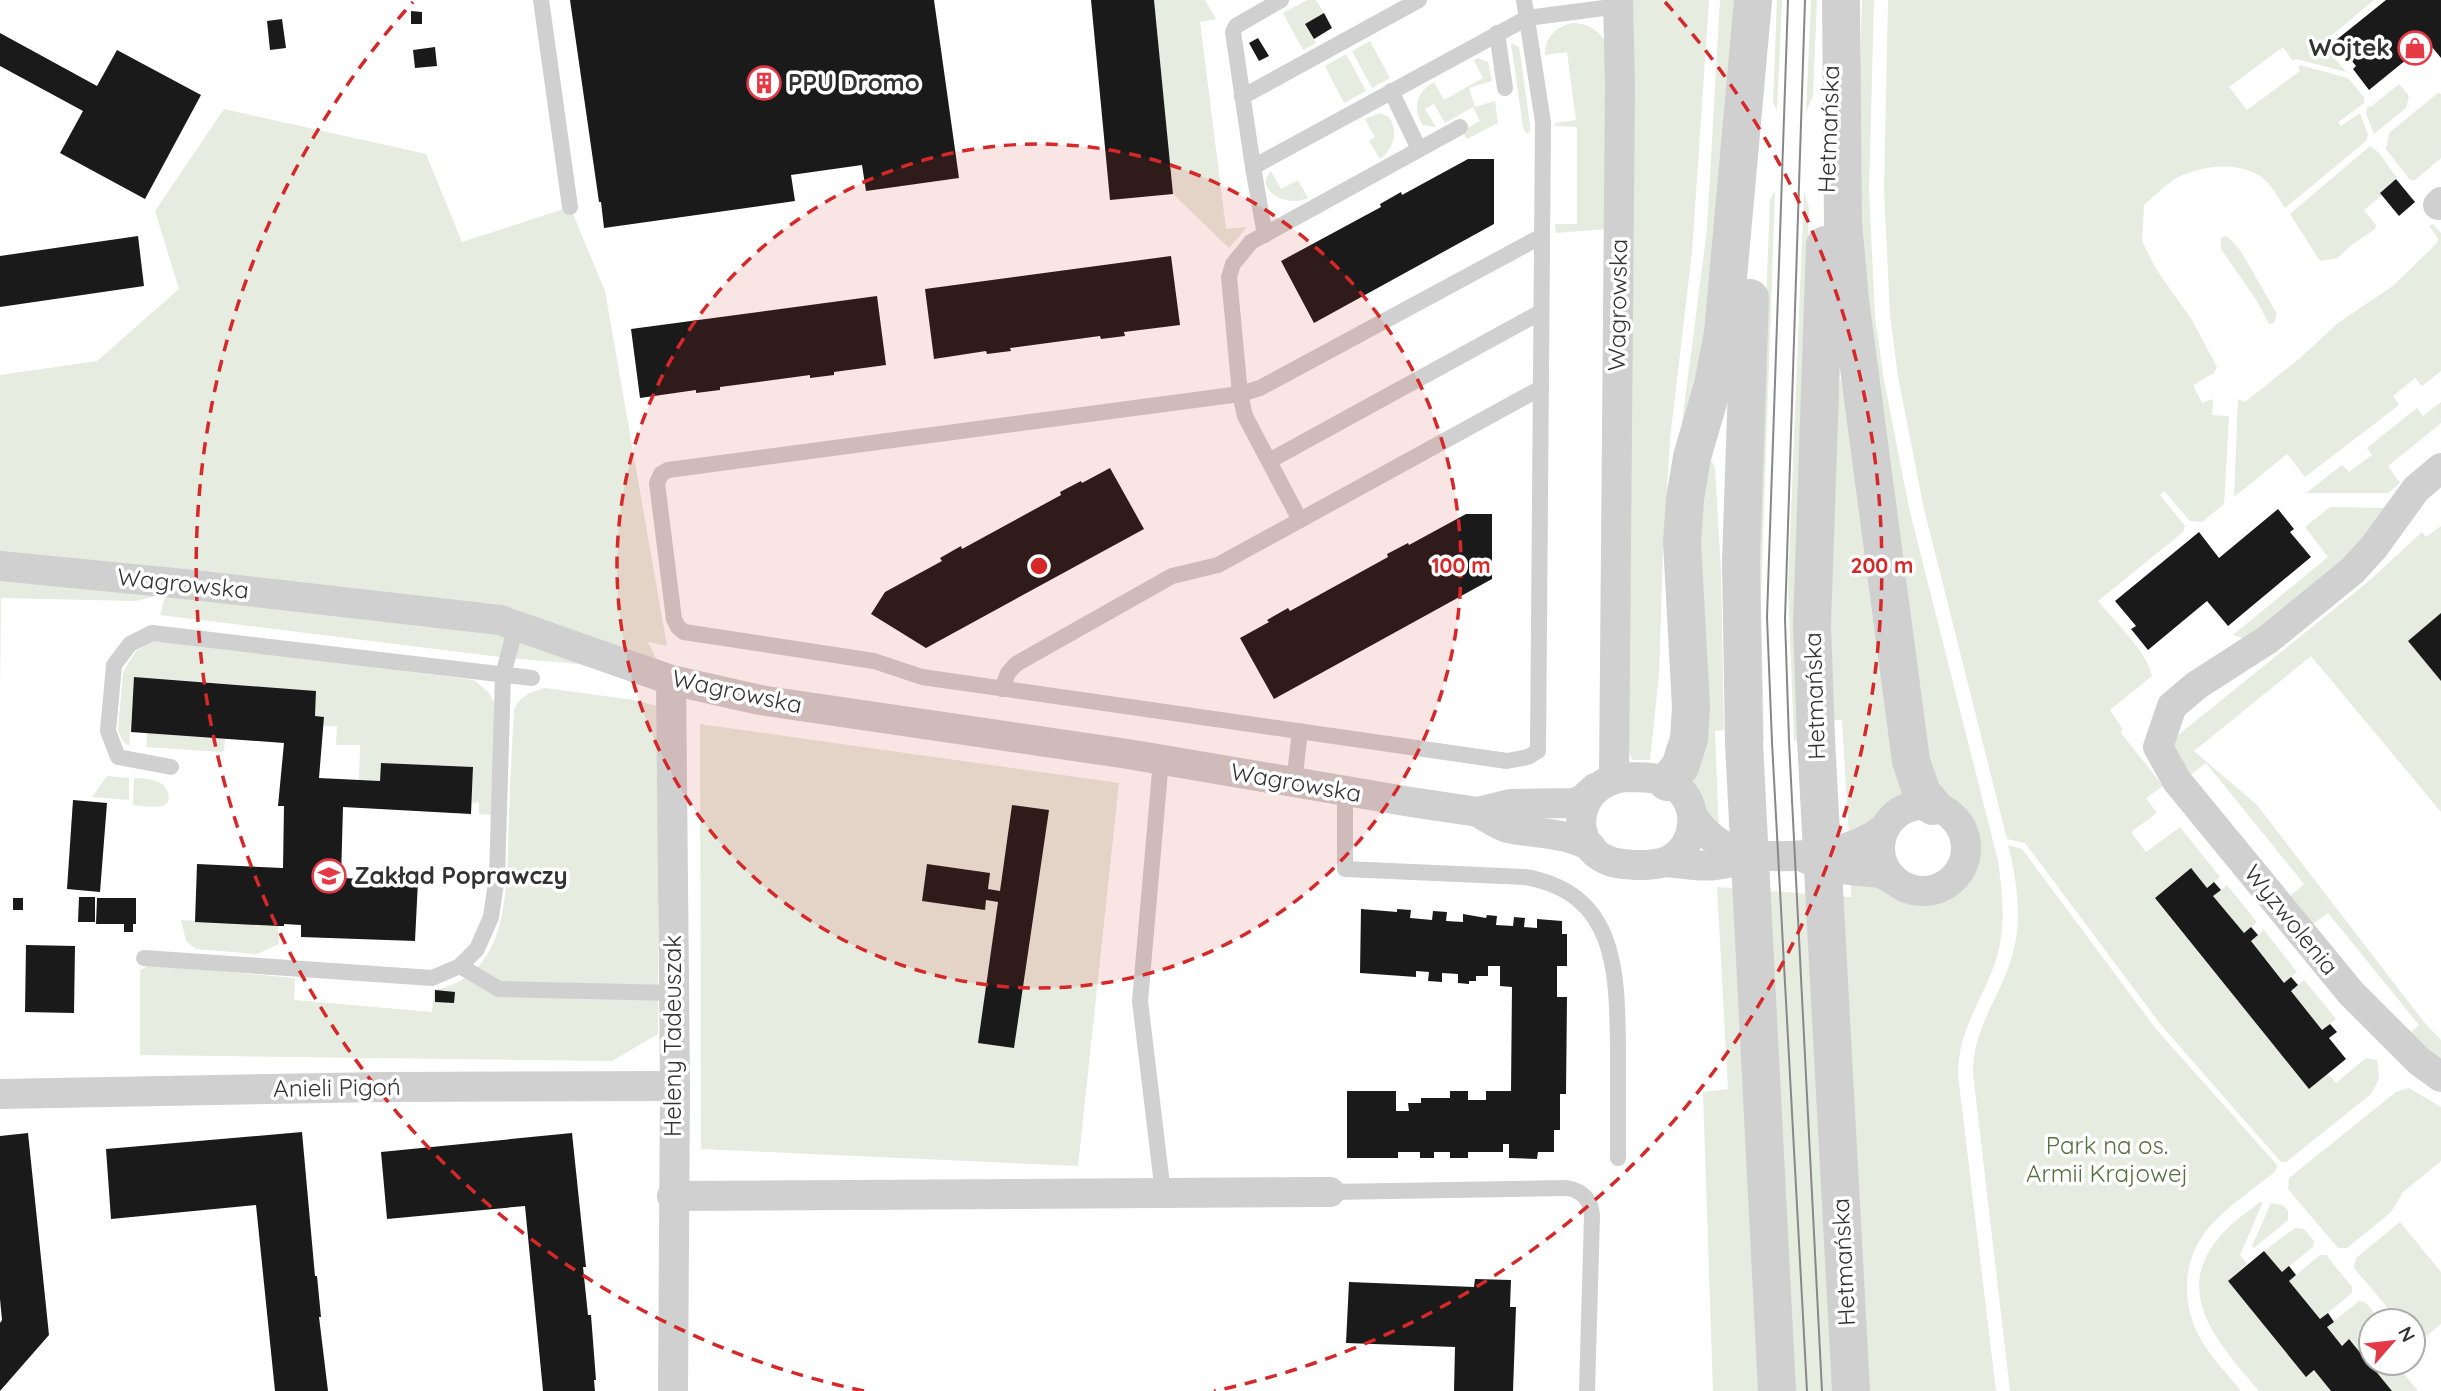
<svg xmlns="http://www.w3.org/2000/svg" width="2441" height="1391" font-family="Quicksand,sans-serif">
<rect width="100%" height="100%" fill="#fff"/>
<g fill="#e6ecdf">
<path d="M1154 0H1205L1216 19 1200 22 1226 229 1247 227 1229 248 1173 194Z"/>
<path d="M1307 0H1316L1324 13 1305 24 1316 43 1303 50 1283 13Z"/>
<path d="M1630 0H1709L1692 252 1670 439 1663 553 1659 675 1650 760H1632L1627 748Z"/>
<path d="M1720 0H1734L1724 164 1712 317 1678 454 1707 229Z"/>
<path d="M1777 0H1782L1777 111 1773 102Z"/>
<path d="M1811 0H1817L1813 96 1806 112Z"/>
<path d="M1862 0H1874L1869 191 1875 317 1884 380 1909 508 1998 861C2002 891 2006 922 1998 953 1986 998 1958 1024 1958 1075L1996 1391H1713L1703 1092 1728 1089 1717 887 1851 897V877L1911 899 1934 900 1965 874 1972 841 1960 816 1928 789 1864 319 1858 132Z"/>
<path d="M1888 0H2374L2319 46 2325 54 2329 51 2346 72 2296 59 2293 61 2283 47 2229 87 2247 110 2300 71 2298 67 2300 65 2348 78 2364 97V103L2338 122 2341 126 2360 113 2368 135 2366 141 2285 208C2279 199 2273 188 2266 181 2242 159 2199 165 2173 180 2163 187 2153 197 2144 205L2142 241 2156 269 2192 320 2217 367 2214 373 2195 384 2194 387 2202 403 2213 399 2212 415 2229 416 2224 504 2202 522 2190 521 2164 491 2160 495 2185 526 2183 532 2098 601C2114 621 2147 651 2152 676L2110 710 2122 728 2121 733 2163 786 2146 798 2157 813 2131 832 2146 852 2180 827 2220 877 2207 888 2191 869 2155 898 2309 1089 2328 1074 2336 1083 2366 1058 2377 1060 2379 1079 2371 1094 2286 1162H2281L2161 1025 2025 843 2007 839 1924 509 1898 377 1890 315 1884 190Z"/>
<path d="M1571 23C1587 23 1597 29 1606 42L1607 229 1556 233 1555 224H1577V127L1555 126V123L1576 120 1567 52 1545 55C1545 37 1555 28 1571 23Z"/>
<path d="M1370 41 1390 78 1372 88 1352 51Z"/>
<path d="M1511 43 1519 47 1520 52 1530 125V131L1527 134 1523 128Z"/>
<path d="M1346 54 1366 91 1344 103 1325 66Z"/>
<path d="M1478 58 1488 62 1492 81 1469 88 1475 107 1495 101 1498 123 1467 139 1462 131 1480 121 1473 107 1445 123 1434 104 1425 109 1436 127 1423 125C1412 109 1417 91 1434 82L1444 100 1483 78 1474 60Z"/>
<path d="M2399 84 2409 96 2406 108 2374 134 2366 113 2367 107 2372 106Z"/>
<path d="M2438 93 2441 94V158L2415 180H2410L2386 149 2389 133Z"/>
<path d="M224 109 426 154 462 242 570 207 605 291 667 646 648 642 662 671 508 658 160 615 166 593 136 601 1 598 0 699V375L97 361 179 289 155 211Z"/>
<path d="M1380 113 1389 117C1399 132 1394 148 1380 159L1369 141 1375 137 1365 119Z"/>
<path d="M2370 146 2379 153 2397 178 2380 192 2382 195 2364 210 2376 225 2375 229 2349 247 2338 258 2320 261 2290 214Z"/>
<path d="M1271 171 1281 189 1298 180 1308 198C1287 208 1253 190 1271 171Z"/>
<path d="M1775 190 1761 598 1764 742H1759L1757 533 1770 200Z"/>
<path d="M1804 191 1809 208 1804 354 1799 740 1794 741 1788 587Z"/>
<path d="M2433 224 2441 233V371L2422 386 2415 378 2393 396 2399 405 2305 477 2287 454 2234 497 2238 399 2245 402 2299 359 2338 323 2393 286 2437 243 2438 238 2429 226Z"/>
<path d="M2227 236 2240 250 2277 314 2274 323 2269 324 2257 301 2221 249V237Z"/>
<path d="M1843 379 1905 798 1883 817 1849 837 1842 720H1833L1830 660 1837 382Z"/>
<path d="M2441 402V423L2388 466 2400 483 2388 493H2306L2342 465 2349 472 2372 455 2367 448 2417 408 2423 416Z"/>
<path d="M1709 457 1715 467 1721 572 1724 730 1715 731 1719 834 1692 791 1696 763 1694 565Z"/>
<path d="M2330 507 2390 508 2352 559 2251 638H2242L2233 635 2328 557 2305 527Z"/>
<path d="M2441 526V613L2408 641 2441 681V812L2311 656 2194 751 2257 805 2424 1022 2441 1040V1060L2407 1036 2419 1025 2328 913 2311 925 2288 898 2304 884 2206 763 2189 776 2183 768 2172 740 2369 581 2422 532 2426 537Z"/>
<path d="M154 641 252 650 253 653 258 654V652L474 680 489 693 497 708 494 815 479 814V802L472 803 473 767 382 763 380 781 359 780 360 745H336L337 726H323L324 717 315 716 316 691 135 677 129 746 122 740 118 730 123 672 136 651Z"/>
<path d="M546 688 633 700 658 706V1034L612 1061 140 1055V970L149 965 295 978 294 1000 432 1012 434 990C514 976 506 880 509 819 510 783 512 747 514 711 519 696 532 691 546 688Z"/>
<path d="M700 724 1119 783 1078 1166 701 1149Z"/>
<path d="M147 733 225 739 224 751 221 752 146 747Z"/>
<path d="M107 776 129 778V800L92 797Z"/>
<path d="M134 778C144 778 154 779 162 784 169 790 173 803 162 806 153 808 142 806 133 805Z"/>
<path d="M2008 845 2022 849 2156 1029 2277 1165 2276 1171C2256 1187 2232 1203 2214 1222 2179 1257 2179 1310 2207 1349 2217 1364 2230 1377 2241 1391H2010L1973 1073C1973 1026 2000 999 2012 956 2023 921 2017 880 2008 845Z"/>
<path d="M2227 885 2257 922 2244 933 2213 896Z"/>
<path d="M181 920 278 926 279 944 257 954 196 949 186 941Z"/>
<path d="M2264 930 2297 972 2284 983 2251 941Z"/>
<path d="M2304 980 2336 1019 2322 1030 2291 991Z"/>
<path d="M2409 1088 2441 1107V1161L2403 1192 2391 1212 2347 1248H2338L2288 1189 2289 1178 2396 1092Z"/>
<path d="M2260 1202H2263L2240 1255 2247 1264 2228 1281 2307 1376 2314 1370 2331 1391H2259C2220 1344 2168 1292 2223 1233 2233 1221 2248 1212 2260 1202Z"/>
<path d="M2271 1203 2283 1205 2288 1211V1220L2254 1248 2252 1246Z"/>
<path d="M2400 1222 2441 1272V1324L2424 1338 2413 1337V1321H2399L2354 1268 2356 1258Z"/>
<path d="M2295 1228 2304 1229 2314 1241 2313 1247 2282 1272 2264 1251Z"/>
<path d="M2320 1255H2326L2352 1287V1293L2320 1319 2289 1281Z"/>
<path d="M2359 1301 2365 1302 2381 1321H2371V1357L2367 1361 2350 1340 2342 1346 2327 1327Z"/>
<path d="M2381 1363H2395L2418 1391H2392L2374 1369Z"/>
</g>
<g fill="#1a1a1a">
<path d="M570 0H934L959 178 866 191 862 165 791 175 795 201 604 228 601 202H599Z"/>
<path d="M1091 0H1154L1173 194 1110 200Z"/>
<path d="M2386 0H2441V58L2428 42 2369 90 2353 69 2356 66 2335 41Z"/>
<path d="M411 11 422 12V24H411Z"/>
<path d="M1324 13 1332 28 1314 39 1305 24Z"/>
<path d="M282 19 286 48 270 50 267 21Z"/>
<path d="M0 33 97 86 117 50 201 95 145 199 60 153 83 111 0 66Z"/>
<path d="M1258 38 1269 56 1259 61 1249 43Z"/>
<path d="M435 47 437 66 415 68 413 50Z"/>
<path d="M1468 159H1494V224L1314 323 1281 261 1381 207 1380 204 1401 192 1402 195Z"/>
<path d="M2396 179 2415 202 2399 216 2380 193Z"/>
<path d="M138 236 144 286 0 307V256Z"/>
<path d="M1171 256 1180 325 1124 332 1125 336 1101 339 1100 336 1010 348 1011 351 987 354 986 351 934 359 925 289Z"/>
<path d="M877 296 886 365 834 372V375L810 378V375L720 387V390L696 393V390L640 398 631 329Z"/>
<path d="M1110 468 1144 529 926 648 871 614 885 592 942 561 940 558 961 546 962 549 1061 495 1060 492 1081 481 1082 483Z"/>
<path d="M2278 509 2294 529 2290 532 2311 557 2228 626 2207 601 2148 650 2131 629 2136 626 2115 601 2199 532 2219 558Z"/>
<path d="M1466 514H1492V579L1274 699 1240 638 1269 622 1267 620 1288 608 1290 611 1388 557 1387 554 1408 543 1409 545Z"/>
<path d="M2441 613V681L2408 641Z"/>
<path d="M134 677 316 691 315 716 324 717 319 778 380 781 381 763 473 767 471 814 343 807 341 878 418 881 415 941 301 937V925L284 924V926H278L195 922 197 864 283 868 284 806H278L284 743 131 732Z"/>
<path d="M73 800 107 803 100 892 67 889Z"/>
<path d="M1012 805 1049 810 1014 1048 978 1043 998 902 986 900 985 910 922 901 927 864 990 873 988 889 1000 891Z"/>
<path d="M2191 868 2207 888 2214 882 2221 890 2213 896 2244 933 2251 927 2258 935 2251 941 2284 983 2291 977 2298 985 2291 991 2322 1030 2330 1024 2337 1032 2329 1038 2346 1059 2309 1089 2155 898Z"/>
<path d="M79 897H95V922H78Z"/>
<rect x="13" y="898" width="10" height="12"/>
<path d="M97 898H136V924H133V932H124V924H96Z"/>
<path d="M1361 909 1397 912V909L1411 910 1410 918 1432 920 1433 911 1447 912 1446 921 1463 922V914L1486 918 1487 915 1497 916 1496 925 1513 926 1514 917 1525 918 1524 927 1537 928V919L1562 921V934H1567V966H1557V997H1567L1566 1094H1560V1130H1554V1152H1538L1537 1159 1509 1158V1144H1503V1152H1468V1158H1450V1152H1434V1158H1420V1152H1398V1158H1347V1091H1396V1111H1409L1408 1103H1421V1098H1450V1091H1468V1100H1486V1091H1511L1512 987 1500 986V966H1488V976H1476V981H1469V984L1458 983V974L1442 973V982L1428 981 1429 972 1416 971V977L1360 973Z"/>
<path d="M26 945 75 946 74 1013 25 1012Z"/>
<path d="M435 990 455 992 454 1003 435 1002Z"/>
<path d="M302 1132 315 1276H317L321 1317H319L328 1391H275L256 1205 111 1219 106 1149Z"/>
<path d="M28 1133 49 1335 0 1391V1323L2 1320 0 1299V1136Z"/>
<path d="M572 1133 586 1267H583L588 1315H591L596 1380H594L595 1391H543L525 1206 387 1219 381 1152Z"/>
<path d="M2264 1251 2282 1272 2289 1266 2296 1275 2289 1281 2320 1319 2328 1313 2334 1322 2327 1327 2342 1346 2349 1339 2367 1361 2371 1357V1363H2381L2374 1369 2392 1391H2331L2314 1370 2306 1377 2228 1281Z"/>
<path d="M1475 1279 1511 1280 1510 1307H1516L1513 1391H1454L1455 1347 1346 1343 1349 1282 1474 1287Z"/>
</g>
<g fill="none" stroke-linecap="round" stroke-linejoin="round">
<g stroke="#d0d0d0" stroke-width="16">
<path d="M541 0 570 207"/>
<path d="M1524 0 1543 122 1538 751 1528 757 1507 761 922 677 874 661 684 632 678 627 674 619 657 483 661 474 668 470 1240 394 1260 388 1542 236"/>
<path d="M1497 33 1505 88"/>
<path d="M1391 91 1419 149"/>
<path d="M1242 97 1419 0"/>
<path d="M1253 167 1527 18 1619 6"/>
<path d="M1265 235 1253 167 1233 32 1236 26 1281 0"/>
<path d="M1269 461 1541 312"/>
<path d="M1300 520 1245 416 1240 394 1229 277 1233 264 1251 242 1460 127"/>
<path d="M1002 689 1008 673 1016 664 1172 576 1218 565 1541 388"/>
<path d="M1161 760 1140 1001 1163 1193"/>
<path d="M171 767 118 757 108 731 114 665 130 644 152 633 532 678"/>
<path d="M1294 783 1300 731"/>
<path d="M1345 791V869L1525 877C1618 893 1617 973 1618 1050 1618 1086 1618 1122 1618 1158"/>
<path d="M144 958 432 978 460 966 477 949 491 917 497 876 503 675 516 626"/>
<path d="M460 966 499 989 674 993"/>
<path d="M1330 1192 1567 1188C1583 1191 1591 1200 1592 1216L1587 1391"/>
</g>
<g stroke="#d0d0d0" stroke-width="30">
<path d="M2438 205 2441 202"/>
<path d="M2441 468 2416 489 2374 547 2352 571 2267 640 2197 685 2172 706 2158 747 2177 781 2351 993 2419 1061 2441 1077"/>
<path d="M0 566 194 585 500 620 671 680 760 700 1128 754 1411 802 1478 812 1510 804 1572 803 1582 800 1595 788"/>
<path d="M671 680 675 1086 673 1391"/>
<path d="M1625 777C1638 778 1654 776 1667 782 1707 798 1697 860 1655 864 1643 866 1624 865 1612 862 1564 846 1575 782 1625 777Z"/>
<path d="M1614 778 1620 85 1618 0"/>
<circle cx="1923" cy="848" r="43"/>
<path d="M1478 812C1488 818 1497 825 1508 828 1535 834 1567 832 1591 847"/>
<path d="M1693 816C1703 834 1725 849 1744 855 1752 857 1763 856 1771 856 1811 857 1853 853 1885 828"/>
<path d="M1807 859 1830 868 1881 873 1894 880"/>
<path d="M1666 862C1693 865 1721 871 1745 855"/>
<path d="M0 1094 384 1087 675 1086"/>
<path d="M672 1196 1330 1192"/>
</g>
<g stroke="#d0d0d0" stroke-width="38">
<path d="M1841 0 1843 223 1850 300 1911 761 1922 793 1933 806"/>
<path d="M1816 739 1812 625 1825 245"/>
<path d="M1744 743 1741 562 1750 298"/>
<path d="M1667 782 1680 767 1689 739 1691 707 1682 542 1685 499 1692 457 1713 385 1723 333 1753 0"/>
</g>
<g stroke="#888" stroke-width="2">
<path d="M1788 0 1767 617 1772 742 1807 1391"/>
<path d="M1805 0 1785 619 1789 741 1822 1391"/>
</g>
<g stroke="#d0d0d0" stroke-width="38">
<path d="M1816 739 1851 1391"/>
<path d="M1744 743 1777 1391"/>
</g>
</g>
<circle cx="1039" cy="566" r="422" fill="#d62828" fill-opacity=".12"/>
<g fill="none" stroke="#d62828" stroke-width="3.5" stroke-dasharray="12 9">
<circle cx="1039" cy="566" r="422"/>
<path d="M864 1391A843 843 0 0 1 413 2M1665 2A843 843 0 0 1 1214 1391"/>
</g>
<defs>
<symbol id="shop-ring" viewBox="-11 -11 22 22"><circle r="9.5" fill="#fff" stroke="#e63946" stroke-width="1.5"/><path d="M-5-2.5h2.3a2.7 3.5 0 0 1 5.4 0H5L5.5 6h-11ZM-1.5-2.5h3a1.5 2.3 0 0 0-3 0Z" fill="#e63946"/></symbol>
<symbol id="building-ring" viewBox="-11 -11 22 22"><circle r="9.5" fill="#fff" stroke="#e63946" stroke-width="1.5"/><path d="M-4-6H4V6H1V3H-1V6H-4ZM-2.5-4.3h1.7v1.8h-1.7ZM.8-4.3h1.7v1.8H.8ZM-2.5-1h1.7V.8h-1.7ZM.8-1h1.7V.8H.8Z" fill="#e63946"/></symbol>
<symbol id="school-ring" viewBox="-11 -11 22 22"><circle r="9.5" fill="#fff" stroke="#e63946" stroke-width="1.5"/><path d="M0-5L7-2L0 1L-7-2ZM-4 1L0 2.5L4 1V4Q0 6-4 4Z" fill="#e63946"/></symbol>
</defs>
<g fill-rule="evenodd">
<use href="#shop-ring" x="2396" y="29" width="38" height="38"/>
<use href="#building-ring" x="745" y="64" width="38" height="38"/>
<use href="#school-ring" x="310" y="857" width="38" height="38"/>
</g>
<g text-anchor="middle" stroke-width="7" stroke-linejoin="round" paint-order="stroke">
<g font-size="24" font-weight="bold" fill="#333" stroke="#fff" text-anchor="start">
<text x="2390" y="56" text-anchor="end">Wojtek</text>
<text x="788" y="91">PPU Dromo</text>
<text x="354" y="884">Zakład Poprawczy</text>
</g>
<g font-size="24" fill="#333" stroke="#fff">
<text transform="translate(1829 129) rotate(-88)" y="8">Hetmańska</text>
<text transform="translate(1618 305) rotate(-89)" y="8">Wagrowska</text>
<text transform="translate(183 584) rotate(6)" y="8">Wagrowska</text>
<text transform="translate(737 692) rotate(12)" y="8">Wagrowska</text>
<text transform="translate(1815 696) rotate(-92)" y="8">Hetmańska</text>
<text transform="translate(1296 783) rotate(10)" y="8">Wagrowska</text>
<text transform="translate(2291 920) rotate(51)" y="8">Wyzwolenia</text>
<text transform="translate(673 1036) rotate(-90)" y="8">Heleny Tadeuszak</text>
<text transform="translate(337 1088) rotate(-1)" y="8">Anieli Pigoń</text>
<text transform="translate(1844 1262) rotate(-93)" y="8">Hetmańska</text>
</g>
<g font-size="24" fill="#56703f" stroke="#fff">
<text x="2107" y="1154">Park na os.<tspan x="2107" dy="28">Armii Krajowej</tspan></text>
</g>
</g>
<circle cx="1039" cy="566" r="10" fill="#d62828" stroke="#fff" stroke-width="3.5"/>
<g font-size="21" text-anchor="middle" font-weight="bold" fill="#d62828" stroke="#fff" stroke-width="7" stroke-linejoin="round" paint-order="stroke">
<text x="1461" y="573">100 m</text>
<text x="1882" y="573">200 m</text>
</g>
<g transform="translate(2392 1342) rotate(62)"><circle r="33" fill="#ffffff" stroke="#adadad" stroke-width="2"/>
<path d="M0-5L12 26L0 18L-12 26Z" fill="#e63946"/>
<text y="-10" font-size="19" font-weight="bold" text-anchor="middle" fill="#333333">N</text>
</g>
</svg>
